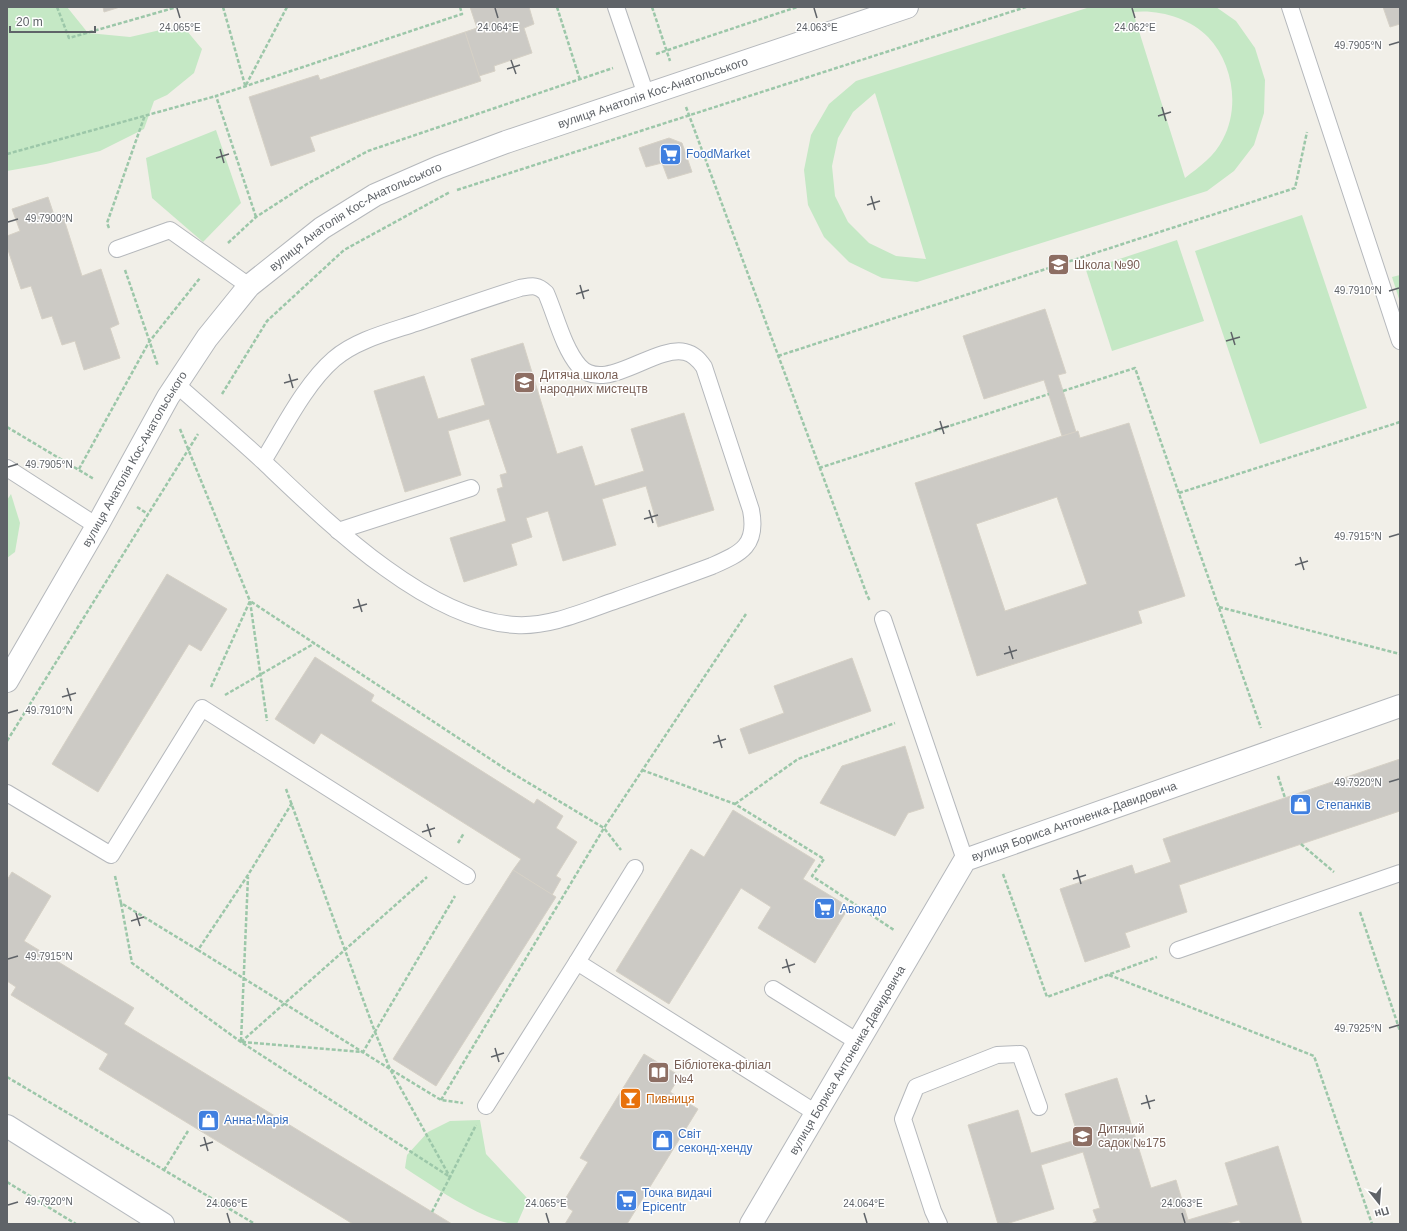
<svg xmlns="http://www.w3.org/2000/svg" width="1407" height="1231" font-family="Arial,sans-serif">
<rect width="100%" height="100%" fill="#f1efe8"/>
<g fill="#c5e8c5" fill-rule="evenodd">
<path d="M7 7H67L88 33 130 37 182 25 202 49 194 73 167 95 154 101 144 129 100 151 46 164 7 171Z"/>
<path d="M1090 7H1216L1236 21 1255 48 1265 80 1264 113 1254 145 1234 171 1207 191 917 282 882 278 849 262 824 237 808 205 804 170 811 135 829 104 856 81ZM1133 12C1158 9 1190 18 1208 37 1233 63 1240 107 1223 139 1215 156 1199 167 1185 178ZM875 93 926 259 896 256 869 243 848 222 835 196 832 166 838 138 853 112Z"/>
<path d="M216 130 241 203 203 242 152 198 146 158Z"/>
<path d="M1302 215 1367 408 1260 444 1195 251Z"/>
<path d="M1177 240 1204 321 1112 351 1086 270Z"/>
<path d="M1400 275V302L1392 277Z"/>
<path d="M11 494 20 523 15 552 7 558V500Z"/>
<path d="M480 1120 486 1154 528 1199 517 1224C487 1224 431 1185 405 1168L407 1155 428 1132 450 1121Z"/>
</g>
<g fill="#cccac5" stroke="#d6d1c6" fill-rule="evenodd">
<path d="M103 7H120L104 12Z"/>
<path d="M470 7H529L534 24 524 28 532 53 494 66 495 71 479 76 465 32 477 28Z"/>
<path d="M1383 7H1400V24L1390 27Z"/>
<path d="M465 32 481 81 310 137 315 151 271 166 249 97 318 75 320 80Z"/>
<path d="M669 138 682 143 692 172 668 179 662 163 646 167 639 148Z"/>
<path d="M48 197 55 218 63 216 82 276 101 269 119 324 110 328 120 358 84 370 75 341 62 345 52 316 42 319 31 286 21 289 7 247V236L20 231 12 209Z"/>
<path d="M1045 309 1066 373 1058 375 1076 432 1062 436 1044 380 984 399 963 336Z"/>
<path d="M523 343 557 454 582 446 595 486 644 471 631 429 684 413 714 510 658 527 646 486 602 499 616 545 563 561 548 511 526 518 532 537 511 544 517 565 464 582 450 538 506 521 497 489 503 487 500 475 507 473 489 419 448 431 461 475 405 492 374 391 424 376 438 419 485 405 471 359Z"/>
<path d="M1129 423 1185 596 1138 611 1142 623 977 676 915 483 1078 431 1080 438ZM1057 497 1087 584 1005 611 976 524Z"/>
<path d="M167 574 227 609 201 651 189 644 98 792 52 764Z"/>
<path d="M315 657 374 695 371 701 534 804 537 799 563 816 556 828 577 842 556 876 561 879 552 895 513 870 521 859 321 733 314 744 275 719Z"/>
<path d="M852 658 871 711 749 754 740 729 784 713 774 686Z"/>
<path d="M905 746 924 808 908 813 895 836 820 803 842 766Z"/>
<path d="M1400 759V811L1179 885 1187 912 1125 933 1130 947 1085 962 1060 889 1132 865 1135 874 1171 862 1163 839Z"/>
<path d="M733 810 815 860 803 879 849 907 815 963 758 928 771 907 741 888 669 1004 616 971 691 849 704 857Z"/>
<path d="M513 870 556 897 436 1086 393 1059Z"/>
<path d="M12 872 51 896 24 941 134 1008 124 1024 452 1224H353L99 1069 108 1054 11 995 16 987 7 981V880Z"/>
<path d="M644 1054 680 1076 670 1092 698 1109 627 1224H565L573 1211 562 1204 588 1162 580 1158Z"/>
<path d="M1117 1078 1151 1188 1176 1180 1188 1220 1238 1205 1225 1163 1278 1146 1302 1224H1241L1239 1220 1225 1224H1091L1097 1221 1093 1210 1100 1208 1083 1152 1041 1165 1054 1209 1006 1224H998L968 1125 1018 1110 1031 1153 1079 1139 1065 1094Z"/>
</g>
<g fill="none" stroke-linecap="round" stroke-linejoin="round">
<defs>
<g id="lane">
<path d="M616 7 646 95"/>
<path d="M1290 7 1400 341"/>
<path d="M117 249 170 230 249 286"/>
<path d="M176 384C205 410 235 435 264 462 325 520 427 621 516 625 550 627 585 611 617 600 648 589 680 578 712 566 741 553 758 546 751 510L704 367C699 360 694 354 685 352 654 345 604 395 579 366 563 347 556 316 546 293 537 284 532 286 520 288 485 299 451 311 416 323 389 332 356 340 334 359 305 384 283 429 263 461"/>
<path d="M7 468 97 526"/>
<path d="M338 531 471 488"/>
<path d="M883 619 965 860"/>
<path d="M7 793 111 855 202 708 467 876"/>
<path d="M1178 950 1400 873"/>
<path d="M577 962 635 868"/>
<path d="M773 989 858 1042"/>
<path d="M486 1106 577 962 816 1113"/>
<path d="M939 1224 933 1211 903 1119 916 1087 997 1055 1020 1054 1039 1107"/>
</g>
<g id="street">
<path id="s1" d="M7 681 97 526 168 397 207 338 249 286 322 228 375 195 439 167 506 142 907 7"/>
<path id="s2" d="M751 1224 965 860 1400 706"/>
</g>
<path id="secondary" d="M7 1126 163 1224"/>
</defs>
<use href="#lane" stroke="#b5b8bc" stroke-width="18"/>
<use href="#street" stroke="#b5b8bc" stroke-width="24"/>
<use href="#secondary" stroke="#b6babf" stroke-width="24"/>
<g stroke="#9cc7a9" stroke-width="2.5" stroke-dasharray="4 2" stroke-linecap="butt">
<path d="M57 7 69 38 177 7"/>
<path d="M223 7 245 85"/>
<path d="M557 7 580 80"/>
<path d="M652 7 670 61"/>
<path d="M656 54 797 7"/>
<path d="M246 85 287 7"/>
<path d="M686 107 867 595 870 601"/>
<path d="M7 154 216 96"/>
<path d="M457 190 1026 7"/>
<path d="M256 217 216 96 462 14 460 7"/>
<path d="M109 228 107 223 145 115"/>
<path d="M228 243 256 217 307 184 368 151 613 68"/>
<path d="M125 270 158 366"/>
<path d="M778 356 1295 188 1307 132"/>
<path d="M1063 391 1135 368 1261 728"/>
<path d="M222 394 267 321 344 250 450 192"/>
<path d="M7 427 94 479"/>
<path d="M180 429 250 601 267 721"/>
<path d="M819 468 1049 394"/>
<path d="M79 469 149 342 200 278"/>
<path d="M1179 493 1400 422"/>
<path d="M137 507 148 514"/>
<path d="M1219 607 1400 654"/>
<path d="M211 687 250 601 507 770 604 828 621 850"/>
<path d="M225 695 315 643"/>
<path d="M7 741 198 434"/>
<path d="M642 770 735 804 824 859 812 876 894 930"/>
<path d="M1278 776 1285 798"/>
<path d="M286 789 375 1032 390 1069 441 1100 463 1103"/>
<path d="M292 803 248 875 198 950 390 1069 450 1177 476 1125"/>
<path d="M735 804 798 759 895 723"/>
<path d="M458 843 464 833"/>
<path d="M1301 844 1334 872"/>
<path d="M1003 874 1047 997 1157 957"/>
<path d="M115 876 121 903 198 950"/>
<path d="M121 903 132 963 241 1042 450 1177 432 1212"/>
<path d="M1360 912 1400 1031"/>
<path d="M1109 975 1314 1056 1372 1224"/>
<path d="M241 1041 248 877"/>
<path d="M241 1042 427 877"/>
<path d="M242 1042 363 1052 455 896"/>
<path d="M7 1077 255 1224"/>
<path d="M441 1100 604 828 746 614"/>
<path d="M164 1170 188 1131"/>
<path d="M7 1182 76 1224"/>
</g>
<use href="#lane" stroke="#fff" stroke-width="16"/>
<use href="#street" stroke="#fff" stroke-width="22"/>
<use href="#secondary" stroke="#fff" stroke-width="22"/>
</g>
<path fill="none" stroke="#5f6368" stroke-width="1.5" d="M177 8 180 18M495 8 498 18M814 8 817 18M1132 8 1135 18M1389 45 1399 42M511 60 516 74M507 69 520 65M1162 107 1166 121M1158 116 1171 112M220 149 224 163M216 158 229 154M871 196 875 210M867 205 880 201M8 222 18 219M580 285 584 299M1389 291 1399 288M576 294 589 290M1231 332 1235 345M1226 341 1240 337M289 374 293 388M284 383 298 379M940 421 944 434M935 430 949 426M8 467 18 464M649 510 653 523M644 519 658 515M1389 537 1399 534M1300 557 1304 570M1295 565 1308 561M358 599 362 612M353 608 367 604M1009 646 1013 659M1004 654 1017 650M67 688 71 701M62 697 76 693M8 713 18 710M718 735 722 748M713 743 726 739M1389 782 1399 779M427 824 431 837M422 832 435 828M1077 870 1081 884M1073 879 1086 875M136 913 140 926M131 921 144 917M8 959 18 956M786 959 790 973M782 968 795 964M1389 1028 1399 1025M495 1048 499 1062M491 1057 504 1053M1146 1095 1150 1109M1141 1104 1155 1100M204 1137 208 1151M200 1146 213 1142M8 1205 18 1202M227 1213 230 1223M546 1213 549 1223M864 1213 867 1223M1182 1213 1185 1223"/>
<defs>
<symbol id="supermarket-square" viewBox="-11 -11 22 22"><rect x="-9" y="-9" width="18" height="18" rx="4" fill="#3f7fe0" stroke="#fff"/><path d="M-6-5.5h2.5l.6 2H6L4.5 2H-2.5L-4.4-4H-6ZM-1.5 3.2a1.3 1.3 0 1 0 .1 0ZM3 3.2a1.3 1.3 0 1 0 .1 0Z" fill="#fff"/></symbol>
<symbol id="school-square" viewBox="-11 -11 22 22"><rect x="-9" y="-9" width="18" height="18" rx="4" fill="#8d6e63" stroke="#fff"/><path d="M0-5L7-2L0 1L-7-2ZM-4 1L0 2.5L4 1V4Q0 6-4 4Z" fill="#fff"/></symbol>
<symbol id="shop-square" viewBox="-11 -11 22 22"><rect x="-9" y="-9" width="18" height="18" rx="4" fill="#3f7fe0" stroke="#fff"/><path d="M-5-2.5h2.3a2.7 3.5 0 0 1 5.4 0H5L5.5 6h-11ZM-1.5-2.5h3a1.5 2.3 0 0 0-3 0Z" fill="#fff"/></symbol>
<symbol id="library-square" viewBox="-11 -11 22 22"><rect x="-9" y="-9" width="18" height="18" rx="4" fill="#8d6e63" stroke="#fff"/><path d="M-6-4Q-3-5.5-.7-3.5V5Q-3 3-6 4ZM6-4Q3-5.5 .7-3.5V5Q3 3 6 4Z" fill="#fff"/></symbol>
<symbol id="bar-square" viewBox="-11 -11 22 22"><rect x="-9" y="-9" width="18" height="18" rx="4" fill="#e8710a" stroke="#fff"/><path d="M-6-5H6L.8 .8V4.5H3.5V6h-7V4.5H-.8V.8Z" fill="#fff"/></symbol>
</defs>
<g fill-rule="evenodd">
<use href="#supermarket-square" x="658" y="142" width="25" height="25"/>
<use href="#school-square" x="1046" y="252" width="25" height="25"/>
<use href="#school-square" x="512" y="370" width="25" height="25"/>
<use href="#shop-square" x="1288" y="792" width="25" height="25"/>
<use href="#supermarket-square" x="812" y="896" width="25" height="25"/>
<use href="#library-square" x="646" y="1060" width="25" height="25"/>
<use href="#bar-square" x="618" y="1086" width="25" height="25"/>
<use href="#shop-square" x="196" y="1108" width="25" height="25"/>
<use href="#school-square" x="1070" y="1124" width="25" height="25"/>
<use href="#shop-square" x="650" y="1128" width="25" height="25"/>
<use href="#supermarket-square" x="614" y="1188" width="25" height="25"/>
</g>
<g text-anchor="middle" stroke-width="3" stroke-linejoin="round" paint-order="stroke">
<g font-size="12" fill="#5f6368" stroke="#fff">
<text dy="4" stroke="none"><textPath href="#s1" startOffset="916">вулиця Анатолія Кос-Анатольського</textPath></text>
<text dy="4" stroke="none"><textPath href="#s1" startOffset="592">вулиця Анатолія Кос-Анатольського</textPath></text>
<text dy="4" stroke="none"><textPath href="#s1" startOffset="256">вулиця Анатолія Кос-Анатольського</textPath></text>
<text dy="4" stroke="none"><textPath href="#s2" startOffset="538">вулиця Бориса Антоненка-Давидовича</textPath></text>
<text dy="4" stroke="none"><textPath href="#s2" startOffset="190">вулиця Бориса Антоненка-Давидовича</textPath></text>
</g>
<g font-size="12" fill="#366cbe" stroke="#fff" text-anchor="start">
<text x="686" y="158">FoodMarket</text>
<text x="1316" y="809">Степанків</text>
<text x="840" y="913">Авокадо</text>
<text x="224" y="1124">Анна-Марія</text>
<text x="678" y="1138">Світ<tspan x="678" dy="14">секонд-хенду</tspan></text>
<text x="642" y="1197">Точка видачі<tspan x="642" dy="14">Epicentr</tspan></text>
</g>
<g font-size="12" fill="#785e54" stroke="#fff" text-anchor="start">
<text x="1074" y="269">Школа №90</text>
<text x="540" y="379">Дитяча школа<tspan x="540" dy="14">народних мистецтв</tspan></text>
<text x="674" y="1069">Бібліотека-філіал<tspan x="674" dy="14">№4</tspan></text>
<text x="1098" y="1133">Дитячий<tspan x="1098" dy="14">садок №175</tspan></text>
</g>
<g font-size="12" fill="#c56008" stroke="#fff" text-anchor="start">
<text x="646" y="1103">Пивниця</text>
</g>
</g>
<g font-size="10" text-anchor="middle" fill="#5f6368" stroke="#fff" stroke-width="3" stroke-linejoin="round" paint-order="stroke">
<text x="180" y="31">24.065°E</text>
<text x="498" y="31">24.064°E</text>
<text x="817" y="31">24.063°E</text>
<text x="1135" y="31">24.062°E</text>
<text x="1358" y="49">49.7905°N</text>
<text x="49" y="222">49.7900°N</text>
<text x="1358" y="294">49.7910°N</text>
<text x="49" y="468">49.7905°N</text>
<text x="1358" y="540">49.7915°N</text>
<text x="49" y="714">49.7910°N</text>
<text x="1358" y="786">49.7920°N</text>
<text x="49" y="960">49.7915°N</text>
<text x="1358" y="1032">49.7925°N</text>
<text x="49" y="1205">49.7920°N</text>
<text x="227" y="1207">24.066°E</text>
<text x="546" y="1207">24.065°E</text>
<text x="864" y="1207">24.064°E</text>
<text x="1182" y="1207">24.063°E</text>
</g>
<rect width="1407" height="1231" fill="none" stroke="#5f6368" stroke-width="16"/>
<g transform="translate(1379 1203) rotate(163)" stroke="#ffffff" stroke-width="3" paint-order="stroke">
<path d="M0-3L7 15L0 10L-7 15Z" fill="#5f6368"/>
<text y="-6" font-size="11" font-weight="bold" text-anchor="middle" fill="#5f6368">Пн</text>
</g>
<path d="M10 26v6h85v-6" fill="none" stroke="#5f6368" stroke-width="2"/>
<text x="16" y="26" font-size="12" fill="#5f6368" stroke="#ffffff" stroke-width="3" paint-order="stroke">20 m</text>
</svg>
